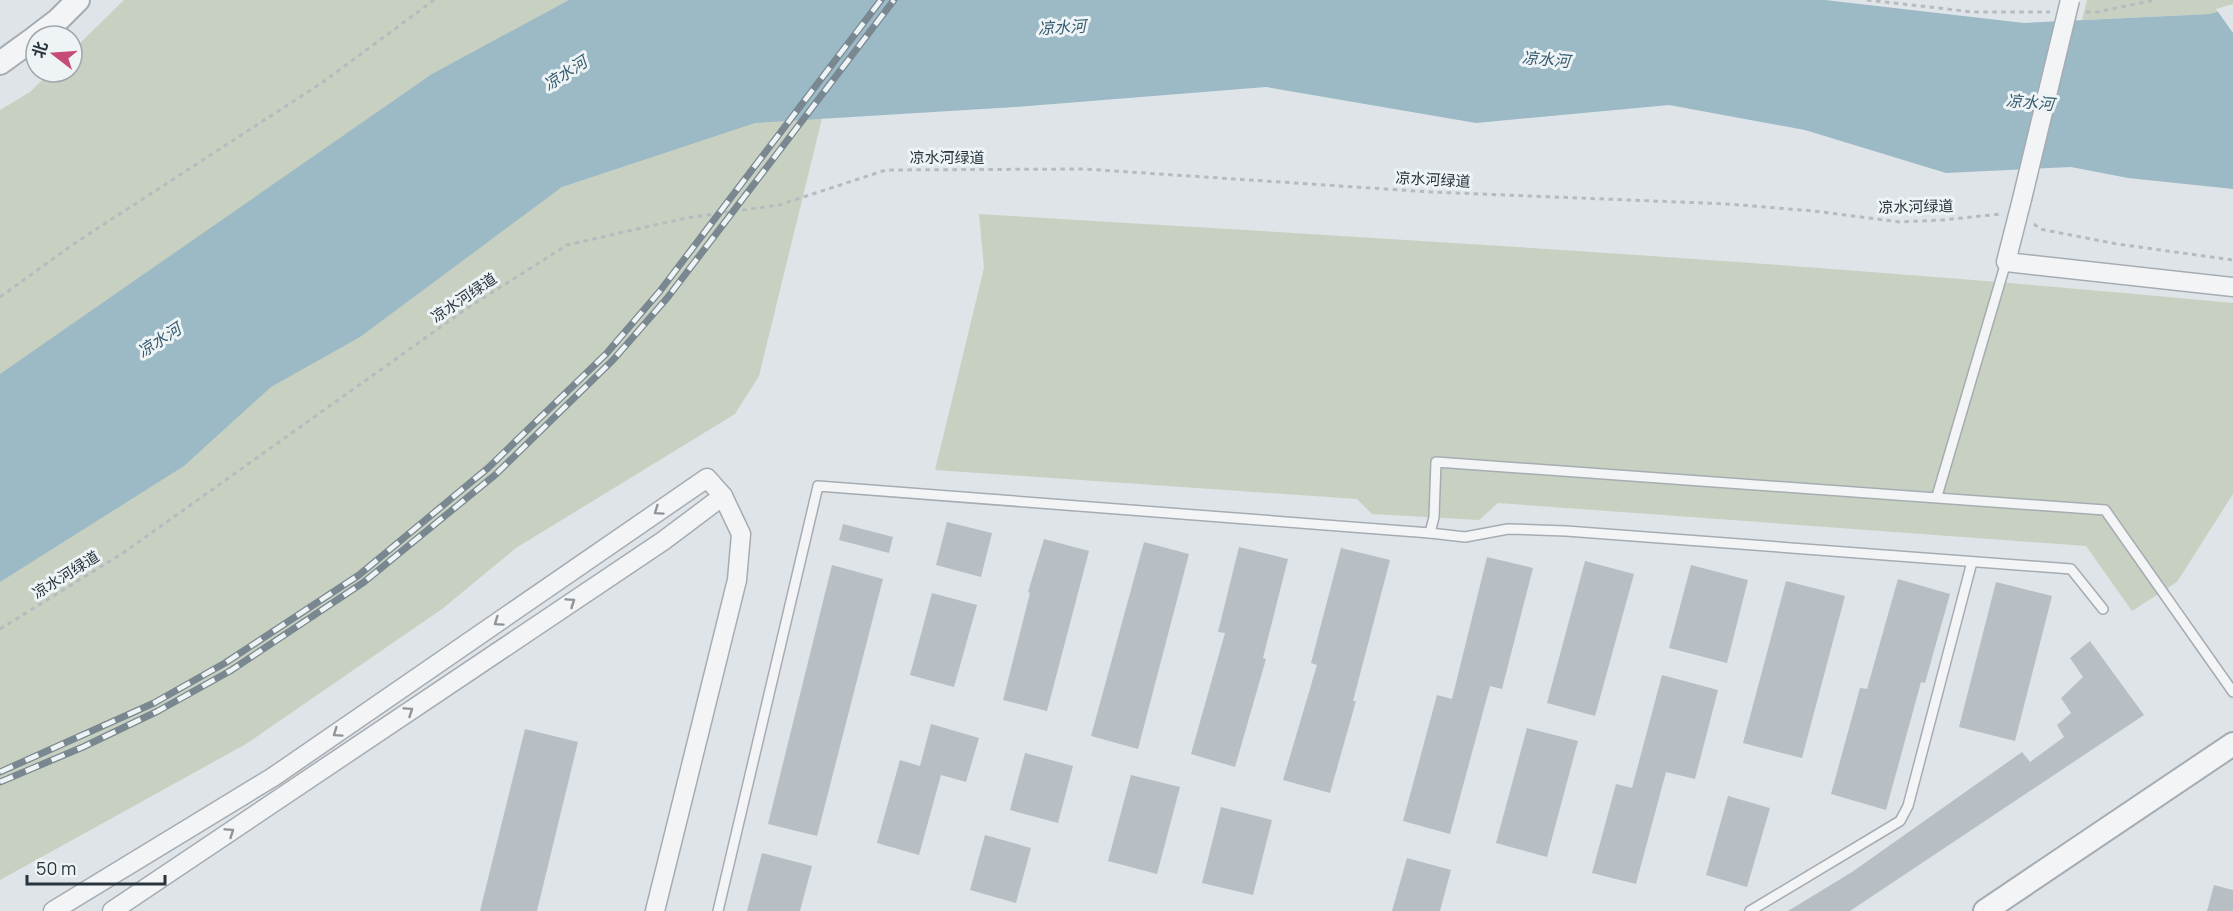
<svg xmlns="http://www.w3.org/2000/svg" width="2233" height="911" font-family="Manrope,'Noto Sans SC',sans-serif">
<rect width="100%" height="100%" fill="#dfe4e8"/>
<g fill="#c8d1c1">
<path d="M124 0H851L759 376 735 414 516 548 442 609 246 744 0 880V110L30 92 50 72H72V51Z"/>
<path d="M2087 0H2233V7L2210 14 2082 20Z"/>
<path d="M979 214C1397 239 1816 263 2233 303V494L2177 582 2132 611 2086 546 1498 503 1479 520 1372 514 1357 499 935 470 984 268Z"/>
</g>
<path fill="#9cb9c6" d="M569 0H1825L2024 23 2210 14 2233 7V189L2128 178 2071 167 1946 173 1805 130 1669 105 1476 123 1266 87 1015 107 755 123 562 187 360 337 271 387 184 466 0 582V374L432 74Z"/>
<path fill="#dfe4e8" d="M2233 4V33L2216 9Z"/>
<g fill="#b7bfc4">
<path d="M947 522 992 533 981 577 936 565Z"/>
<path d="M843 524 893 537 889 553 839 540Z"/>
<path d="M1044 539 1089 551 1047 711 1003 700 1030 593 1028 592Z"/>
<path d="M1144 542 1189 554 1138 749 1091 736Z"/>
<path d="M1239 547 1288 559 1263 658 1266 659 1235 767 1191 754 1225 633 1218 632Z"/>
<path d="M1341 548 1390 560 1353 701H1356L1330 793 1283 780 1317 665 1311 663Z"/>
<path d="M1487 557 1533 568 1502 689 1490 686 1450 834 1403 821 1437 695 1452 699Z"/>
<path d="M1585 561 1634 574 1595 716 1547 703Z"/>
<path d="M832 565 883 579 817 836 768 824Z"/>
<path d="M1691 565 1748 580 1727 663 1669 648Z"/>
<path d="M1898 579 1950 594 1925 683 1921 682 1886 810 1831 794 1860 688 1867 689Z"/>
<path d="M1786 581 1845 596 1802 758 1743 743Z"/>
<path d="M1996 582 2052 596 2015 741 1959 727Z"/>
<path d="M932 593 977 605 954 687 910 675Z"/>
<path d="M2090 641 2144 715 1850 911H1788L1852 872 2022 752 2030 762 2064 737 2057 725 2071 713 2061 698 2083 677 2070 658Z"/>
<path d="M1662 675 1718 690 1695 779 1666 772 1636 884 1592 873 1616 784 1632 788Z"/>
<path d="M931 724 979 738 966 782 941 775 919 855 877 843 900 760 920 766Z"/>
<path d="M1527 728 1578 741 1547 857 1496 843Z"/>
<path d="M525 729 578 742 537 911H480Z"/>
<path d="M1025 753 1073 766 1058 823 1010 810Z"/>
<path d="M1131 775 1180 787 1157 874 1108 861Z"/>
<path d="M1728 796 1770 808 1747 887 1706 875Z"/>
<path d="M1221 807 1272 820 1253 895 1202 883Z"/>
<path d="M985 835 1031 848 1016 903 970 890Z"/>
<path d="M762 853 812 866 800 911H747Z"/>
<path d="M1407 858 1451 870 1440 911H1392Z"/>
<path d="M2214 885 2233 890V911H2207Z"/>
</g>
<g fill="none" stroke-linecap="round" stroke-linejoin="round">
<defs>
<g id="service">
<path d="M1937 496 2006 262"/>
<path d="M1430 533 1465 537 1508 529 1566 531 2071 569 2103 609"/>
<path d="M718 911 818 486 1430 533 1434 517 1436 462 2105 510 2233 692"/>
<path d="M1750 911 1900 821 1908 806 1972 562"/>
</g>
<g id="minor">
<path d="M2022 199 2006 262 2233 287"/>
<path d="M53 911 273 777 707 478 723 496 741 534 737 580 655 911"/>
<path d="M112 911 663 541 723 496"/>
</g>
<g id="tertiary">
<path d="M37 36 58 20 78 0"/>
<path d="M0 63 36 37"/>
<path d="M1985 911 2233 744"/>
</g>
</defs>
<use href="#service" stroke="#a5acb2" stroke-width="12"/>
<use href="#minor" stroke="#a5acb2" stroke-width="21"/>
<use href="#tertiary" stroke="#a5acb2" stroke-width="26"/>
<g stroke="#b6bbbf" stroke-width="3" stroke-dasharray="4.5 4.5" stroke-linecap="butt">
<path d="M1867 0 1973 12H2050"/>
<path d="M2086 12H2097L2155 0"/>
<path d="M2034 224 2040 229 2117 244 2233 260"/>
<path d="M0 297 75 243 323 82 434 0"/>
<path d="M0 629 123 553 466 309 567 245 686 218 779 205 886 170 1084 169 1431 192 1728 204 1814 211 1900 222 1942 220 2001 214"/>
</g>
<use href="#service" stroke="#f2f4f6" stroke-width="9"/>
<use href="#minor" stroke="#f2f4f6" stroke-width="18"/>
<use href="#tertiary" stroke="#f2f4f6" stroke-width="22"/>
<defs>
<g id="rail">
<path d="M0 772 154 703 225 663 359 575 488 468 606 354 660 291 881 0"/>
<path d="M0 782 83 747 158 711 230 671 364 582 495 475 613 360 668 297 894 0"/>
</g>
</defs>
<use href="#rail" stroke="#798790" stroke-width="7"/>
<use href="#rail" stroke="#eef3f5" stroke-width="4.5" stroke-dasharray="14" stroke-linecap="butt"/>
<defs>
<path id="minor-bridge" d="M2022 199 2070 0"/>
</defs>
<use href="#minor-bridge" stroke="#a5acb2" stroke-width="21" stroke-linecap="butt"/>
<use href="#minor-bridge" stroke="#f2f4f6" stroke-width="18"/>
</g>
<defs><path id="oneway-chevron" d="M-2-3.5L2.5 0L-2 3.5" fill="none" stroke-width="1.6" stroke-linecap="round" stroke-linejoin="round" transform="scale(1.5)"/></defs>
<g stroke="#8e949a">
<use href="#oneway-chevron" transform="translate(658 511) rotate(145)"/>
<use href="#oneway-chevron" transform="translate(571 602) rotate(-34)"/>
<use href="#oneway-chevron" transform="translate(498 622) rotate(145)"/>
<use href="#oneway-chevron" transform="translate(409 711) rotate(-34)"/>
<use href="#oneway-chevron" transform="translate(337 733) rotate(145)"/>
<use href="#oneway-chevron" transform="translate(230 832) rotate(-34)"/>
</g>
<g text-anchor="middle" stroke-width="6" stroke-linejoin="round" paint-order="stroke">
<g font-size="15" fill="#29353e" stroke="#eef3f5">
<text x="947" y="163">凉水河绿道</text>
<text transform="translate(1433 180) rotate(3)" y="5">凉水河绿道</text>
<text transform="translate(1916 207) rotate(-1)" y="5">凉水河绿道</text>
<text transform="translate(464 298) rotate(-34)" y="5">凉水河绿道</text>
<text transform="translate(66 575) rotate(-32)" y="5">凉水河绿道</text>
</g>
<g font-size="16" font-style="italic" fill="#355c6f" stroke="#eef3f5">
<text transform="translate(1062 27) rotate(-3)" y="6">凉水河</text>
<text transform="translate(1546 59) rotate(5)" y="6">凉水河</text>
<text transform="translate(565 73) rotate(-33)" y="6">凉水河</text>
<text transform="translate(2030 102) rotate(5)" y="6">凉水河</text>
<text transform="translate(159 340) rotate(-33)" y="6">凉水河</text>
</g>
</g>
<g transform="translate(54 54) rotate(287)"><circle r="28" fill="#eef3f5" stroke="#9fa7ac" stroke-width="1.5"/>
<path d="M0-4.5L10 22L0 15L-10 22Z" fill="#c64b78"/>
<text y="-9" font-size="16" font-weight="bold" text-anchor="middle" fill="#29353e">北</text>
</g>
<path d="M27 875v9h138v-9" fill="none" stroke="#29353e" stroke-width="3"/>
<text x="36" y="875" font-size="18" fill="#29353e" stroke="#eef3f5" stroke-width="4.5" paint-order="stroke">50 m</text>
</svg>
